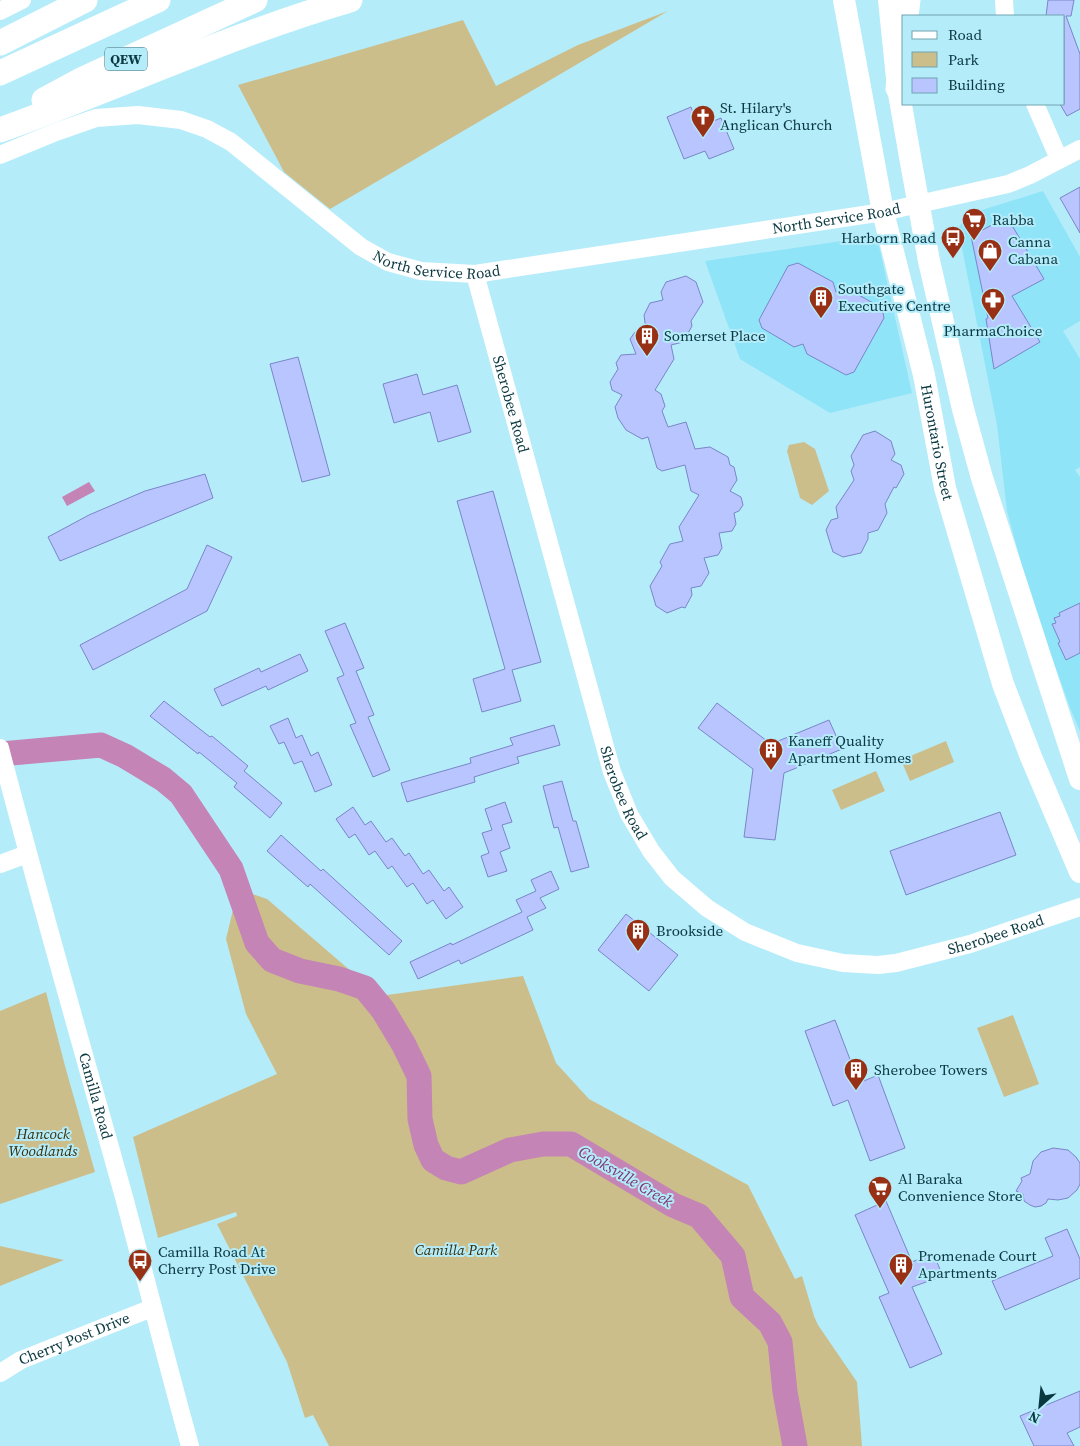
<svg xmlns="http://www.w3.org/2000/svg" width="1080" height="1446" font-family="'Source Serif 4',serif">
<rect width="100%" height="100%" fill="#b5ecfa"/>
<g fill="#8fe4f8">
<path d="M1043 191 1080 257V321L1063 331 1080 359V467L1075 470 1080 477V731L1071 710 1032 603 1007 511 997 425 958 228 969 214Z"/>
<path d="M862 238 879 246 912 393 830 413 740 359 705 261Z"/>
</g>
<g fill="#ccbe8b">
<path d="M668 11 330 209 284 172 238 85 463 20 496 86 578 45Z"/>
<path d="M804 442 815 449 829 491 812 505 800 498 787 451 789 445Z"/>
<path d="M946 741 954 762 910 781 901 760Z"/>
<path d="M876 771 885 791 841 810 832 790Z"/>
<path d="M238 889 267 899 380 996 523 976 556 1063 589 1099 748 1185 795 1279 802 1276 814 1316 818 1325 857 1382 862 1446H329L313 1415 305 1418 287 1362 217 1224 237 1216 236 1212 158 1238 133 1137 277 1074 246 1014 226 939Z"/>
<path d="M46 992 65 1066 95 1172 0 1204V1011Z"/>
<path d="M1013 1015 1039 1084 1004 1097 977 1028Z"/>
<path d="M0 1246 64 1260 0 1286Z"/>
</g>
<path fill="#c484b5" d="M89 482 95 491 67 506 62 497Z"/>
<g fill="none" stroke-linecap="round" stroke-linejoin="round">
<path stroke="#c484b5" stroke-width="25" d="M0 754 101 745 125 756 163 779 181 794 231 869 257 943 272 960 300 971 339 979 365 988 383 1010 404 1045 419 1076 420 1119 426 1145 433 1160 446 1168 461 1172 510 1150 543 1144H571L673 1205 699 1216 733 1256 742 1297 770 1323 780 1342 785 1392 795 1446"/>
</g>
<g fill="#b9c5ff" stroke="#7986c7">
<path d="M1048 0H1074L1071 16H1066L1080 54V109L1067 116 1060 104H1064V16H1046Z"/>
<path d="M691 107 699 127 721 118 734 149 709 159 705 151 684 159 667 117Z"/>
<path d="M1080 187V233L1060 198Z"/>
<path d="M1007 217 1044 279 1012 296 1040 342 994 369 986 319 988 318 971 236Z"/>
<path d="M798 263 833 282 836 292 848 289 882 308 884 318 854 372 846 375 807 354 803 344 794 347 762 328 759 320 788 266Z"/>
<path d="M686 276 696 282 703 302 691 321 692 326 683 342 671 345 674 359 655 390 661 394 665 406 662 411 668 427 686 422 695 449 710 447 728 457 730 465 734 467 737 480 730 491 741 497 743 505 739 511 734 513 736 524 732 531 719 533 722 548 718 555 704 558 709 573 701 586 691 588 692 595 685 608 682 607 667 613 656 606 650 586 662 566 660 562 670 544 683 541 679 527 699 495 691 491 685 465 662 471 657 468 648 437 642 439 626 430 618 418 615 407 622 395 612 390 610 382 618 369 616 363 621 355 636 354 630 339 635 332 646 330 644 315 650 303 663 300 661 292 666 282Z"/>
<path d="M298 357 330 475 302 482 270 364Z"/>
<path d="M417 374 423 395 457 385 471 432 438 442 430 412 394 423 383 384Z"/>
<path d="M875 431 891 441 895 454 891 460 901 465 904 474 896 488 894 487 885 504 887 513 878 530 868 533V539L861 553 843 557 833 552 826 530 831 520 838 518 836 507 854 480 851 471 854 465 851 456 863 435Z"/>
<path d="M205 474 213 498 60 561 48 537 89 515 145 491Z"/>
<path d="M493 491 541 662 512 670 521 701 482 712 473 679 505 669 457 501Z"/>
<path d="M207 545 232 557 207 611 93 670 80 645 187 589Z"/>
<path d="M1080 603V653L1066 660 1058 643 1060 642 1052 624 1056 623 1054 618 1060 616 1059 613Z"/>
<path d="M345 623 364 668 356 671 374 715 368 717 390 770 373 777 350 725 356 723 337 678 344 675 325 631Z"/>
<path d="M300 654 308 671 268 690 266 686 222 706 214 689 259 668 261 672Z"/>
<path d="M164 701 210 737 212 736 248 766 244 771 282 803 270 818 234 787 237 783 199 752 198 754 150 716Z"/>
<path d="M717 703 771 744 829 720 842 749 784 773 775 840 744 837 753 769 698 728Z"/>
<path d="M288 718 296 738 302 735 311 756 318 752 332 785 315 792 302 761 294 764 284 742 279 744 270 726Z"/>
<path d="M554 725 560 745 517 757 519 763 474 777 475 782 407 802 401 783 471 763 470 758 513 745 510 738Z"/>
<path d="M562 781 573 821H576L589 867 571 872 558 827 554 828 543 786Z"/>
<path d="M505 802 512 822 502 825 510 848 500 852 507 871 488 877 481 856 489 853 482 833 492 830 485 809Z"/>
<path d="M353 807 365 825 371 821 386 842 392 838 405 856 409 853 423 874 429 870 444 891 449 887 463 907 446 919 433 900 427 904 413 883 407 887 392 866 388 869 375 851 369 855 355 834 349 838 336 819Z"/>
<path d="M1000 812 1016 855 906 895 890 851Z"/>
<path d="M281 835 321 871 323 869 402 941 389 955 310 884 308 887 267 851Z"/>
<path d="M551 871 559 889 540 898 546 908 527 917 533 930 461 964 459 960 418 979 410 962 451 943 452 945 522 912 516 900 536 891 531 880Z"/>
<path d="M626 914 678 955 649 991 598 950Z"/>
<path d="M835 1020 859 1083 878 1075 905 1148 870 1161 848 1100 833 1106 805 1031Z"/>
<path d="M1053 1148 1068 1150 1076 1157 1080 1163V1184L1077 1190 1068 1198 1058 1200 1048 1199 1046 1203 1041 1206 1035 1207 1030 1205 1024 1201 1023 1194 1016 1191 1022 1181 1021 1178 1030 1174 1033 1161 1041 1152Z"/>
<path d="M886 1201 912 1262 933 1253 943 1276 912 1287 942 1354 910 1368 879 1297 889 1293 855 1215Z"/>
<path d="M1067 1229 1080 1259V1278L1005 1310 992 1281 1053 1256 1045 1238Z"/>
<path d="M1080 1391V1427L1067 1433 1074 1446H1034L1020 1416Z"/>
</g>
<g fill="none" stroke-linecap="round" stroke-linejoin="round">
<g stroke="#fff" stroke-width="18">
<path d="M1004 0 1005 16"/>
<path d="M0 11 22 0"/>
<path d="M1035 104 1059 159"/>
<path id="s1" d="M0 155 56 132 96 118 138 115 181 120 207 129 231 142 361 247 388 262 421 271 475 274 883 212 1008 184 1030 175 1080 149"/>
<path id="s2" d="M475 274 612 772 629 814 651 851 672 878 707 908 745 932 797 953 843 963 878 965 896 963 970 944 1080 907"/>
<path id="s3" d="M0 748C39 898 82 1047 124 1197 146 1280 167 1363 190 1446"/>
<path d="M0 864 27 854"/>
<path id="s4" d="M0 1373 21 1360 152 1308"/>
</g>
<g stroke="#fff" stroke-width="22">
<path id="s5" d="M844 0 883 212 924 375 945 488 1003 684 1031 757 1080 872"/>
<path d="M889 0 898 88 912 168 929 261 963 409 982 478 1080 779"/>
</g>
<g stroke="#fff" stroke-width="25">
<path d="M906 16 908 0"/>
<path d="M0 43 85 0"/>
<path d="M0 73 158 0"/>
<path d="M898 88 904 38"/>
<path d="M44 100 83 79 255 0"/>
<path d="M0 130C117 88 230 35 350 0"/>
</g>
</g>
<defs>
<symbol id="church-pin" viewBox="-11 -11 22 30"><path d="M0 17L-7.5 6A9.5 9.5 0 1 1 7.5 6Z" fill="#983015" stroke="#b5ecfa"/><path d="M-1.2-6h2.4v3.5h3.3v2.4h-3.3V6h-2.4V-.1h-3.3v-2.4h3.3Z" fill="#fff"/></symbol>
<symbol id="supermarket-pin" viewBox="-11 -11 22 30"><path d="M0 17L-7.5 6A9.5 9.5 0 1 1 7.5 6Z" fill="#983015" stroke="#b5ecfa"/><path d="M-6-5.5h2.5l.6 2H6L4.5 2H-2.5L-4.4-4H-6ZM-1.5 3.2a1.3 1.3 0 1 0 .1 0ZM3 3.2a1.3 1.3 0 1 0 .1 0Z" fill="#fff"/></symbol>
<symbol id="bus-pin" viewBox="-11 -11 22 30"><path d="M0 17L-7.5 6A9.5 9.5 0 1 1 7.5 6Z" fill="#983015" stroke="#b5ecfa"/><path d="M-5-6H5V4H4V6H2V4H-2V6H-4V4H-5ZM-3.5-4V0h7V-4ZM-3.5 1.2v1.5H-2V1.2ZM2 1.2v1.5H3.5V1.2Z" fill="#fff"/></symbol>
<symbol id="shop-pin" viewBox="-11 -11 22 30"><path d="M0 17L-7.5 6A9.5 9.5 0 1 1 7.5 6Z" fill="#983015" stroke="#b5ecfa"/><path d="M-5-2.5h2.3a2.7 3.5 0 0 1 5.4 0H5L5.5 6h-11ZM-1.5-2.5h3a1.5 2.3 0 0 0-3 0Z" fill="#fff"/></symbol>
<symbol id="building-pin" viewBox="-11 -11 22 30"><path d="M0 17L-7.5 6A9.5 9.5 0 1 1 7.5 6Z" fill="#983015" stroke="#b5ecfa"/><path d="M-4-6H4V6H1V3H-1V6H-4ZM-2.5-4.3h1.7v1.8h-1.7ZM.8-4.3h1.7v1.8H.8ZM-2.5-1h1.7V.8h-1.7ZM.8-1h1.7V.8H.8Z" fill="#fff"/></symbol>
<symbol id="pharmacy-pin" viewBox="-11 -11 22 30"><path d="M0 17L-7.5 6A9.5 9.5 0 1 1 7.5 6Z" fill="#983015" stroke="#b5ecfa"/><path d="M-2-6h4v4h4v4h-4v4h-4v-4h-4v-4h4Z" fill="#fff"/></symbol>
</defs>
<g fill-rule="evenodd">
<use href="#church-pin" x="689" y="103" width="28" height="38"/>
<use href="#supermarket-pin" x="960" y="206" width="28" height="38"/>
<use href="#bus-pin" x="939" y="224" width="28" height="38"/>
<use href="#shop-pin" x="976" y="237" width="28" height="38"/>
<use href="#building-pin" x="807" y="284" width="28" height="38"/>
<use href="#pharmacy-pin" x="979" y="286" width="28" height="38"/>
<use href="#building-pin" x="633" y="322" width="28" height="38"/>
<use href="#building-pin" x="757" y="736" width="28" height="38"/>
<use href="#building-pin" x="624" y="917" width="28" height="38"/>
<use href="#building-pin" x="842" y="1056" width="28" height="38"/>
<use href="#supermarket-pin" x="866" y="1174" width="28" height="38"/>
<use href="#bus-pin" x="126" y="1247" width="28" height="38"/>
<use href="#building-pin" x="887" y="1251" width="28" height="38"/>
</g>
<g text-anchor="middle" stroke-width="4" stroke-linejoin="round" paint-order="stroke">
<rect fill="#b5ecfa" stroke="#3d6e78" stroke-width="1" x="105" y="47.5" width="42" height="23" rx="4"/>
<g font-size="14" font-weight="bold" fill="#0a3841">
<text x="126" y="64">QEW</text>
</g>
<g font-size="15" fill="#0a3841" stroke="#b5ecfa" text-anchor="start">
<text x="720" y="113">St. Hilary's<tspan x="720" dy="17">Anglican Church</tspan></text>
<text x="992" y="225">Rabba</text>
<text x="936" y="243" text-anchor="end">Harborn Road</text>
<text x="1008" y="247">Canna<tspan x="1008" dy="17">Cabana</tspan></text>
<text x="838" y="294">Southgate<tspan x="838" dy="17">Executive Centre</tspan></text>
<text x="993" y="336" text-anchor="middle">PharmaChoice</text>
<text x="664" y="341">Somerset Place</text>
<text x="788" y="746">Kaneff Quality<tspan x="788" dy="17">Apartment Homes</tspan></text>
<text x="656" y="936">Brookside</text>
<text x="874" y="1075">Sherobee Towers</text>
<text x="898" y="1184">Al Baraka<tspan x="898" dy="17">Convenience Store</tspan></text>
<text x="158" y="1257">Camilla Road At<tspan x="158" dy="17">Cherry Post Drive</tspan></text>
<text x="918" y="1261">Promenade Court<tspan x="918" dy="17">Apartments</tspan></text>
</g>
<g font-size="15" fill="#0a3841" stroke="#b5ecfa">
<text dy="5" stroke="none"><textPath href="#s1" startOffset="895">North Service Road</textPath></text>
<text dy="5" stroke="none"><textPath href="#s1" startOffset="490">North Service Road</textPath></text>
<text dy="5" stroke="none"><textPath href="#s2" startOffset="135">Sherobee Road</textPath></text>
<text dy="5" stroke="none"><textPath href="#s5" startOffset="452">Hurontario Street</textPath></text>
<text dy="5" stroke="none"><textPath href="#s2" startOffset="540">Sherobee Road</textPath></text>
<text dy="5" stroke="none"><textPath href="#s2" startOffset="990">Sherobee Road</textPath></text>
<text dy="5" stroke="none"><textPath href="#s3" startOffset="361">Camilla Road</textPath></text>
<text dy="5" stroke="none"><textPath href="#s4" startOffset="82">Cherry Post Drive</textPath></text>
</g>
<g font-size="15" font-style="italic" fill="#382f0b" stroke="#b5ecfa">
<text x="43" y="1139">Hancock<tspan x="43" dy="17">Woodlands</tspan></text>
<text x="456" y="1255">Camilla Park</text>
</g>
<g font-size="16" font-style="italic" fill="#7e3271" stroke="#b5ecfa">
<text transform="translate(626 1176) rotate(30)" y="6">Cooksville Creek</text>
</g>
</g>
<rect x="902" y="15" width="162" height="90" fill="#b5ecfa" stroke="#71a4b0"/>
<rect x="912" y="31" width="25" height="8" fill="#ffffff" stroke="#71a4b0"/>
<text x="948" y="40" font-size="15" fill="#0a3841">Road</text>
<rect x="912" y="52" width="25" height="15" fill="#ccbe8b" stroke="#71a4b0"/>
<text x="948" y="65" font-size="15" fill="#0a3841">Park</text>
<rect x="912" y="78" width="25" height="15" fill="#b9c5ff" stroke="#71a4b0"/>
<text x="948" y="90" font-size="15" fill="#0a3841">Building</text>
<g transform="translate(1040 1406) rotate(207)" stroke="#b5ecfa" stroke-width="4" paint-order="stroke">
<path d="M0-4L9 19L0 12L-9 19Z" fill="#0a3841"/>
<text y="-8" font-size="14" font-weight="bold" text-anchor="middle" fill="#0a3841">N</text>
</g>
</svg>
